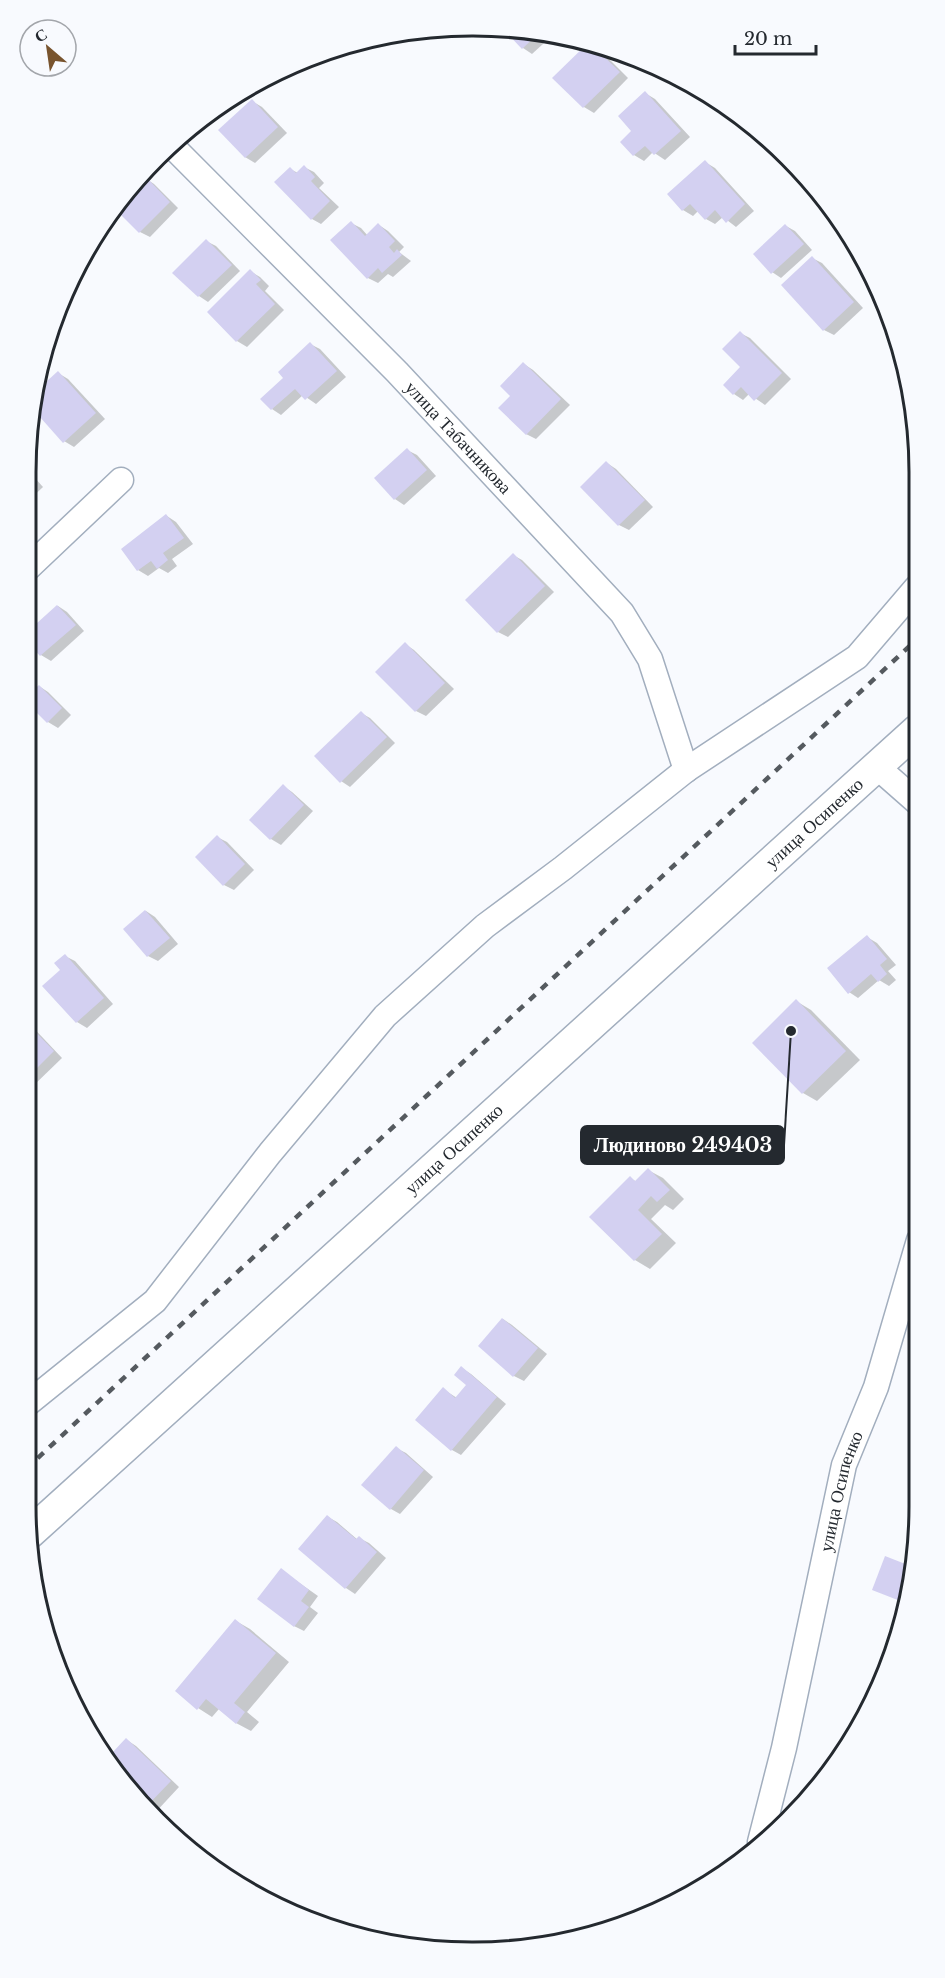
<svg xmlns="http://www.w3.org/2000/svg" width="945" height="1978" font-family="'Libre Baskerville',serif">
<rect width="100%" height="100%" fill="#f8fafe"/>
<g fill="#0003">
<path d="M504 29 554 34 532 54 523 48Z"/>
<path d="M590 43 599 49 628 78 594 113 584 107 555 78Z"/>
<path d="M645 93 655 99 690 137 665 160 653 152 644 161 634 155 622 142 634 131Z"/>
<path d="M252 101 262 107 287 133 255 163 245 157Z"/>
<path d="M705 162 715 168 754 211 736 227 723 217 715 224 706 219 698 211 693 216 683 210 669 195Z"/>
<path d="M304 167 314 172 324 183 319 188 339 207 321 224 312 219 290 169 298 173Z"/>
<path d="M145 178 154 184 178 208 150 237 140 232Z"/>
<path d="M351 223 361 228 368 236 379 225 388 231 404 247 399 252 411 261 393 277 388 274 378 283 368 278Z"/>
<path d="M786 226 795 231 812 250 781 278 772 272Z"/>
<path d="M206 241 216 246 240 271 208 302 199 296 174 273Z"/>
<path d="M812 258 822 263 863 308 834 335 824 330Z"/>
<path d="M250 271 260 277 269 286 265 291 284 310 247 347 237 341 209 312Z"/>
<path d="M740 333 750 338 791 379 765 405 749 394 743 400 734 394 742 367Z"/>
<path d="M310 344 320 349 346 377 316 404 303 395 281 415 272 409 285 378Z"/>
<path d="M524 364 533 370 570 405 536 439 526 434 512 396Z"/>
<path d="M58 373 68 379 105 419 74 447 64 441 32 406 33 396Z"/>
<path d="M407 450 417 455 436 476 404 505 395 499Z"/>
<path d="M607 463 616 469 653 507 629 530 619 525Z"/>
<path d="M26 468 43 487 26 503Z"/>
<path d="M167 516 176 522 193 544 172 559 177 566 168 573 159 568 148 576 138 570Z"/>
<path d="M513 555 522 560 554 592 508 637 498 632Z"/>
<path d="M58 606 67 612 84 631 51 661 41 655 26 638V635Z"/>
<path d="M405 644 414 650 454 689 426 716 416 711 377 672Z"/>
<path d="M39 686 48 692 71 715 58 728 48 722 36 710 28 718 26 717V693L29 696Z"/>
<path d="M361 713 370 718 395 743 350 787 341 781Z"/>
<path d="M283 786 292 792 313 811 281 845 271 839 251 820Z"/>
<path d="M217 837 227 842 254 870 234 890 224 885Z"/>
<path d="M146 911 155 917 178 944 158 961 148 956Z"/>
<path d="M867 937 877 943 896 965 888 971 896 980 889 986 879 980 858 998 849 992Z"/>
<path d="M65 956 75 961 113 1004 87 1028 77 1022 45 986 62 970Z"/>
<path d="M796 1001 811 1010 860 1060 817 1101 803 1093Z"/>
<path d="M26 1020 62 1058 31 1088 26 1085Z"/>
<path d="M648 1170 663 1178 684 1199 673 1210 665 1205 651 1219 676 1243 650 1269 635 1260 591 1217 630 1178 637 1182Z"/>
<path d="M503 1319 512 1325 547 1354 524 1381 514 1376Z"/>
<path d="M462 1368 471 1374 506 1404 461 1455 452 1450 443 1389 457 1398 468 1385Z"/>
<path d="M396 1448 406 1453 433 1477 400 1514 391 1509Z"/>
<path d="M328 1517 337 1522 358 1540 359 1538 369 1543 386 1558 355 1594 346 1588Z"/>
<path d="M281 1570 318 1596 310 1607 318 1613 304 1631 294 1626Z"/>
<path d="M236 1621 250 1629 289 1662 247 1712 259 1722 251 1731 236 1723 219 1709 212 1717 198 1708Z"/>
<path d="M127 1740 136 1746 179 1787 153 1815 127 1787 129 1785 114 1770 122 1761Z"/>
</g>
<g fill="#d3d0f1">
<path d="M502 28 540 32 522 49Z"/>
<path d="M588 43 591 44 620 72 583 108 552 78Z"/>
<path d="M645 91 681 131 654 155 645 146 633 156 620 142 631 131 618 116Z"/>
<path d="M252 99 278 127 245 158 218 130Z"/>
<path d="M705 160 745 204 726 223 715 210 705 220 690 204 682 211 667 194Z"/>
<path d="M304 165 315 177 311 181 330 201 311 220 274 182 290 167 296 173Z"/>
<path d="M145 176 170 202 139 233 114 208Z"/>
<path d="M351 221 365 236 378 223 395 241 389 247 394 253 397 249 402 255 382 273 378 268 367 279 330 240Z"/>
<path d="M785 224 804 244 771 274 753 254Z"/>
<path d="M206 239 232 265 198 297 172 273Z"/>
<path d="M812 256 854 302 823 331 781 285Z"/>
<path d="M250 269 261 280 256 284 275 304 236 342 207 312Z"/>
<path d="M740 331 782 373 754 401 741 387 733 395 723 385 740 367 722 349Z"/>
<path d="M310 342 337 371 305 400 295 389 271 410 260 399 283 378 278 372Z"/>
<path d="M523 362 561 399 526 435 498 408 510 396 500 386Z"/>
<path d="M58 371 96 413 63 443 32 408 33 394Z"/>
<path d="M407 448 427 470 394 500 374 478Z"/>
<path d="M606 461 645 500 618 526 580 487Z"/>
<path d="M26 471 34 481 26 489Z"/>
<path d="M166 514 184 538 163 553 168 560 157 569 151 561 137 571 121 549Z"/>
<path d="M513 553 545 586 497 633 465 600Z"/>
<path d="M57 605 76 625 40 656 26 640V633Z"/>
<path d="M405 642 445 683 415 712 375 672Z"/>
<path d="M39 685 62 708 47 723 28 704 26 706V697Z"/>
<path d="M361 711 387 737 340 783 314 756Z"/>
<path d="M283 784 304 805 270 840 249 820Z"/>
<path d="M217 835 245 864 223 886 195 857Z"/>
<path d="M145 910 170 938 147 957 123 929Z"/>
<path d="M867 935 887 959 880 965 887 974 878 982 871 974 848 994 827 968Z"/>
<path d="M65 954 104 998 76 1023 42 986 60 970 54 963Z"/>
<path d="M796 999 846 1051 802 1094 752 1043Z"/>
<path d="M26 1022 54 1051 26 1079Z"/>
<path d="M648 1168 670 1190 657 1202 651 1196 638 1210 662 1234 634 1261 589 1217 630 1176 635 1181Z"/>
<path d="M502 1318 538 1348 513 1377 478 1346Z"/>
<path d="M461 1366 497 1397 451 1451 415 1420 443 1387 455 1398 466 1385 454 1375Z"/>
<path d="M396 1446 424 1470 390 1510 361 1485Z"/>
<path d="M327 1515 356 1539 359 1536 377 1552 345 1589 298 1549Z"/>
<path d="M885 1556 913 1567 911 1593 908 1604 872 1590Z"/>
<path d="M281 1568 309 1590 301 1601 309 1607 294 1627 257 1599Z"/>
<path d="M235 1619 276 1653 234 1703 245 1712 236 1724 206 1699 197 1710 175 1691Z"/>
<path d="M126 1738 171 1781 146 1807 117 1777 113 1768 120 1761 112 1753Z"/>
</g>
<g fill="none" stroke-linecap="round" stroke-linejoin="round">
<defs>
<g id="minor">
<path id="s1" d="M171 145 397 372 622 613 650 659 686 770"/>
<path d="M26 570 121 480"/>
<path d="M876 766 917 802"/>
<path d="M26 1405 155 1301 270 1153 385 1016 485 926 563 868 686 770 857 657 916 588"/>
<path id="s2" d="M760 1842 784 1748 844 1465 876 1387 919 1240"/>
</g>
<g id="tertiary">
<path id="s3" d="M30 1533 917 730"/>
</g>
</defs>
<use href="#minor" stroke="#a2aebe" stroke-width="27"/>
<use href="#tertiary" stroke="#a2aebe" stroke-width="33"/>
<use href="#minor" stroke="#fff" stroke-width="24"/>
<use href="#tertiary" stroke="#fff" stroke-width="30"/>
<path stroke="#555a5f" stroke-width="4.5" stroke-dasharray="8 8" stroke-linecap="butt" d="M26 1469 916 640"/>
</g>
<g text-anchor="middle" stroke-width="4.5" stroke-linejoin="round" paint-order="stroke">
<g font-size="18" fill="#24292f" stroke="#f8fafe">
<text dy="6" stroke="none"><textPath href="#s1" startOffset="410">улица Табачникова</textPath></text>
<text dy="6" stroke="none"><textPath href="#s3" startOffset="1058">улица Осипенко</textPath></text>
<text dy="6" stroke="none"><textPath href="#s3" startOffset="572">улица Осипенко</textPath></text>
<text dy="6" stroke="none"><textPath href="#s2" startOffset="360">улица Осипенко</textPath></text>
</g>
</g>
<path d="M0 0H945V1978H0ZM472 36H473A436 436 0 0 1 909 472V1506A436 436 0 0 1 473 1942H472A436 436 0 0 1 36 1506V472A436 436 0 0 1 472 36Z" fill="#f8fafe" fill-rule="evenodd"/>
<path fill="none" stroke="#24292f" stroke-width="3" d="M472 36H473A436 436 0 0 1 909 472V1506A436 436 0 0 1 473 1942H472A436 436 0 0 1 36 1506V472A436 436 0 0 1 472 36Z"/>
<path fill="none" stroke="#24292f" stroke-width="2" d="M791 1031L784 1145"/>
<circle fill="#24292f" stroke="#f8fafe" stroke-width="2" cx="791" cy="1031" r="6"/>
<rect fill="#24292f" stroke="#24292f" stroke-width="2" x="581" y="1126" width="203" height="38" rx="6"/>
<g font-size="20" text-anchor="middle" font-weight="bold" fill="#fff">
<text x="683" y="1152">Людиново 249403</text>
</g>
<g transform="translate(48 48) rotate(331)"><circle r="28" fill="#f8fafe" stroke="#a3a6ab" stroke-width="1.5"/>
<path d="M0-4.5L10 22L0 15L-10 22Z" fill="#78542e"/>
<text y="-9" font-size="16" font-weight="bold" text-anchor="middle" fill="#24292f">С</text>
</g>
<path d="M735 45v9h81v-9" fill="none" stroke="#24292f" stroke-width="3"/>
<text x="744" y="45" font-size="18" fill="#24292f" stroke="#f8fafe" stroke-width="4.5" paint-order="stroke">20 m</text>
</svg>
